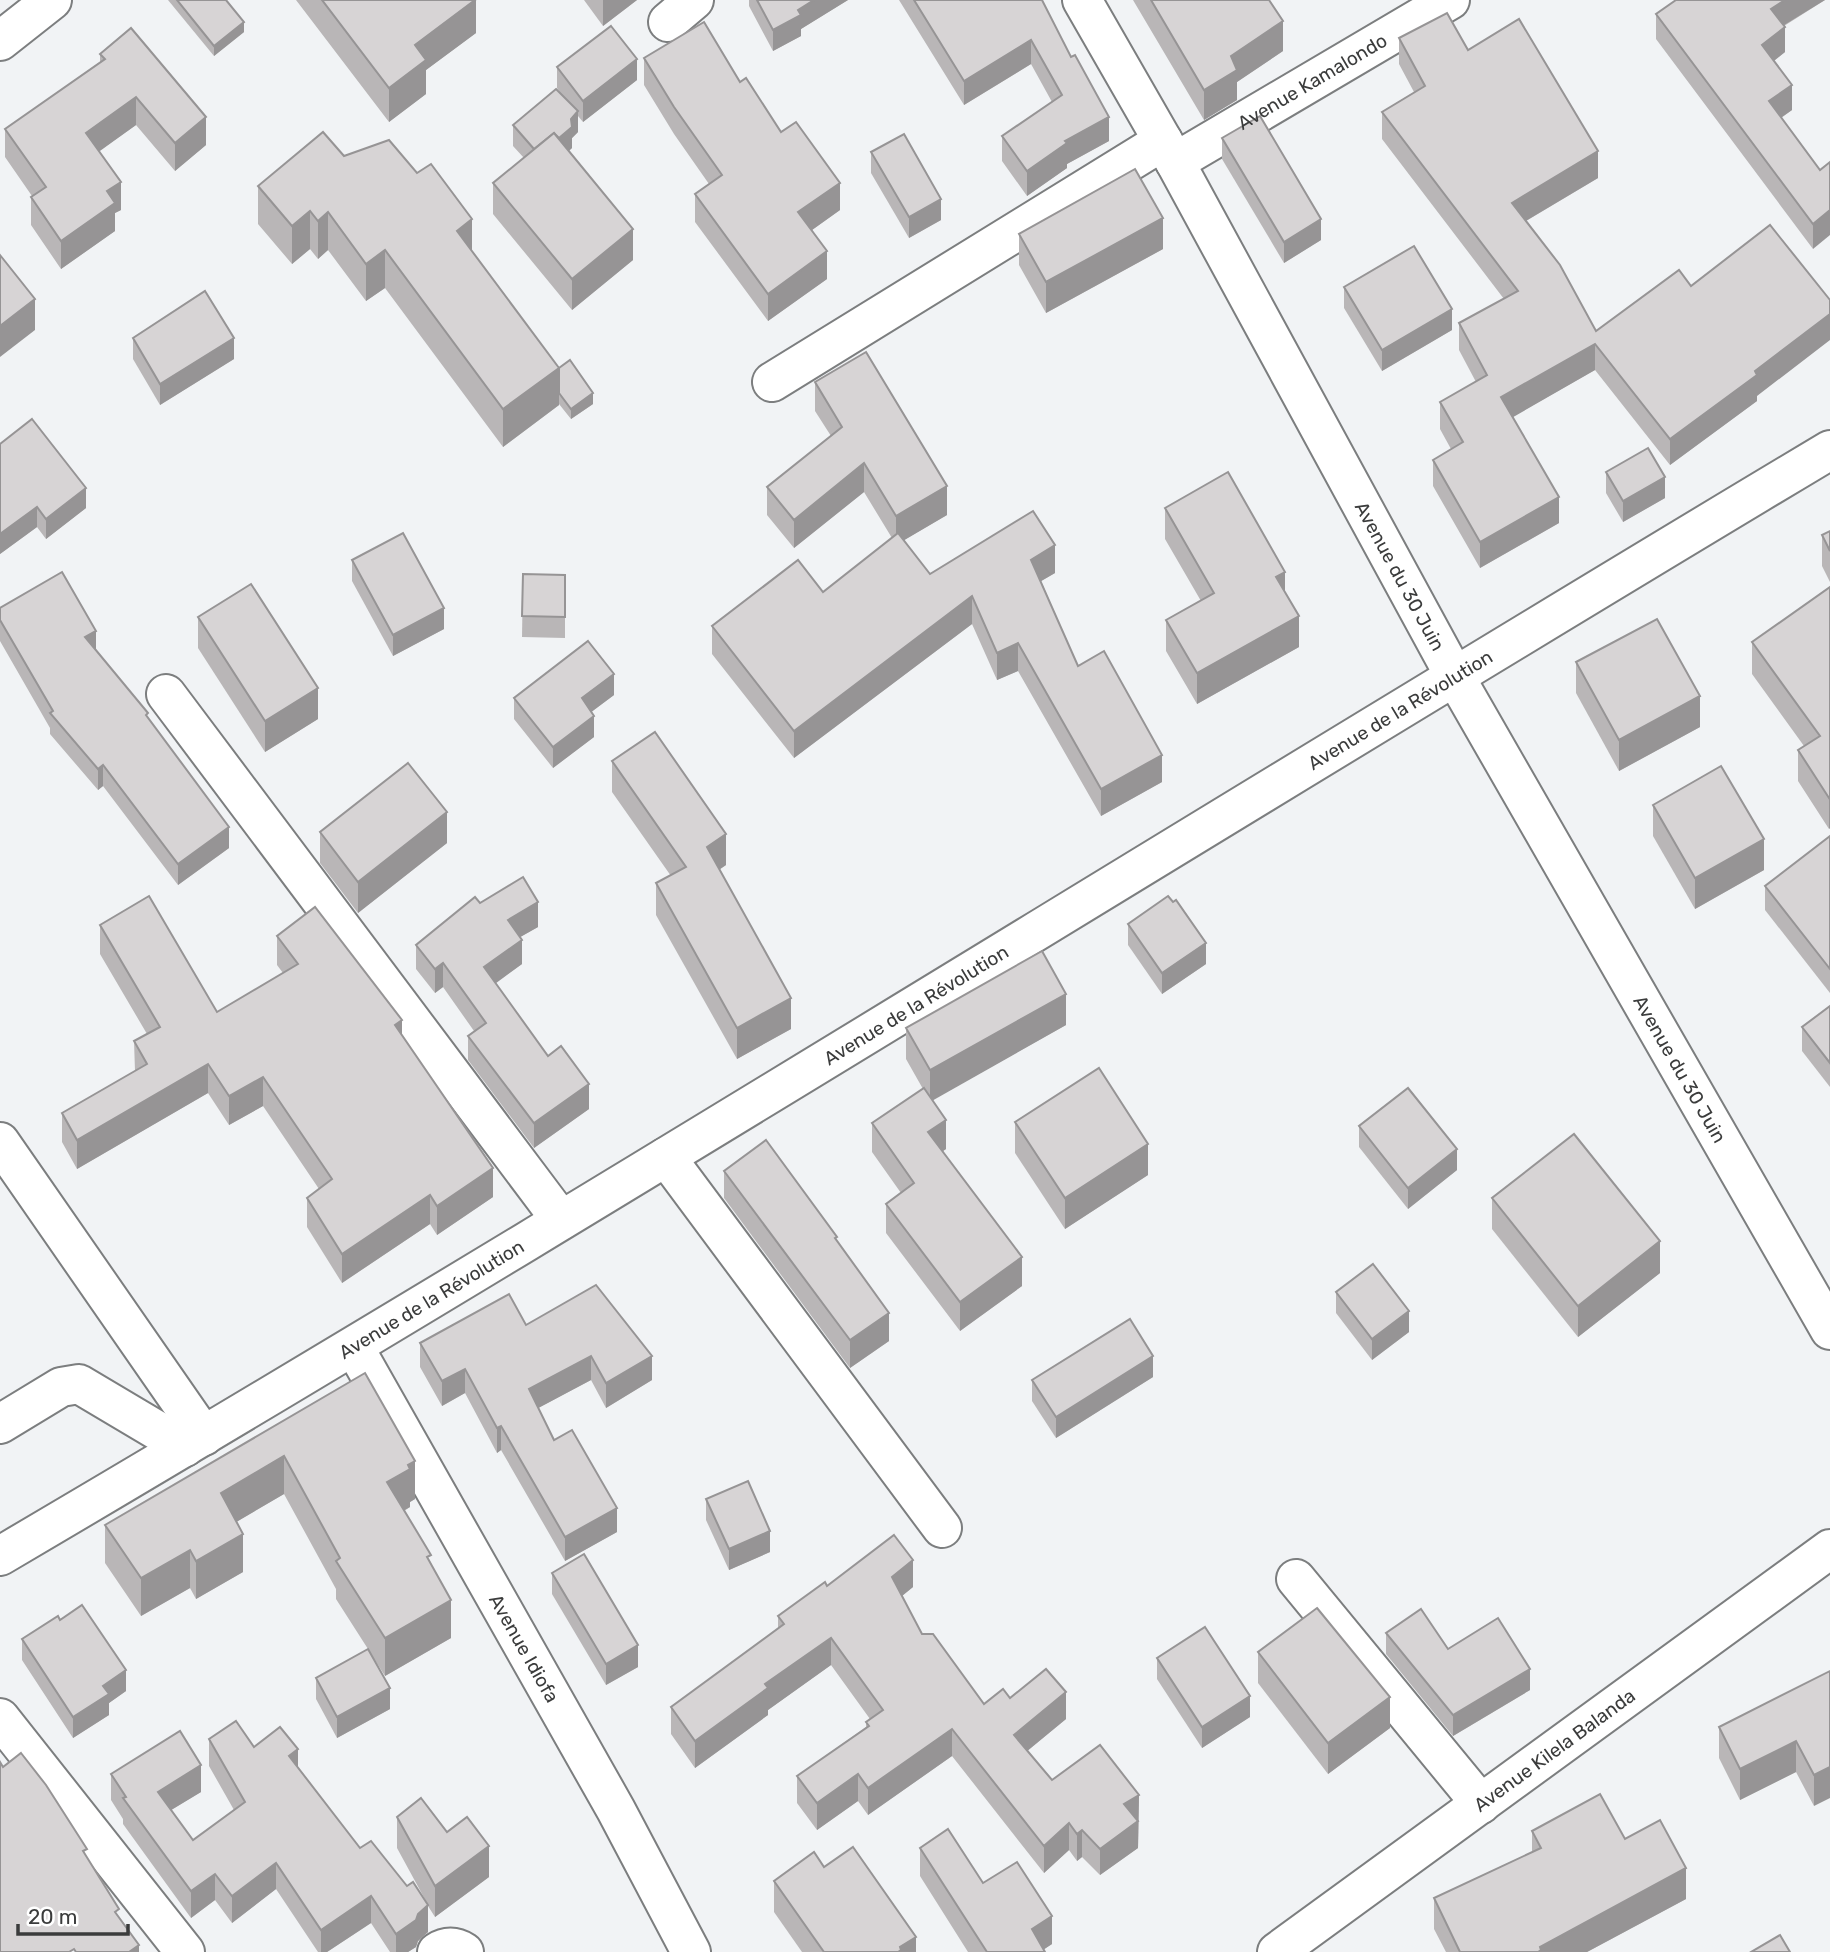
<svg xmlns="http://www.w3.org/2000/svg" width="1830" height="1952" font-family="Rubik,sans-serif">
<rect width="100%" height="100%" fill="#f1f3f5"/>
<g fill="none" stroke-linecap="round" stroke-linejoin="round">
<defs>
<g id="minor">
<path id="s1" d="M1082 0 1175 162 1454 675 1830 1330"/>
<path d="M668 22 694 0"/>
<path d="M0 41 52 0"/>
<path id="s2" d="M1175 162 1450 0"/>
<path d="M772 382 1163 141"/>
<path d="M166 694 561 1220"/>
<path d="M0 1142 204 1436"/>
<path d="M666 1157 942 1528"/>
<path id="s3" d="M354 1347 616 1810 691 1952"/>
<path d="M0 1424 61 1387 79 1384 185 1447"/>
<path id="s4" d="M0 1556C614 1195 1218 816 1830 450"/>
<path d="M1296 1579 1481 1804"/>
<path d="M0 1718 185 1952"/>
<path d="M437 1952C446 1946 455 1946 464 1952"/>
</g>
<g id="major">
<path id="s5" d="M1277 1952 1830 1549"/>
</g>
</defs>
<use href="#minor" stroke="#7c7e7f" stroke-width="42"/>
<use href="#major" stroke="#7c7e7f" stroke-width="42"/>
<use href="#minor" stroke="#fff" stroke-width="38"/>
<use href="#major" stroke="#fff" stroke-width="38"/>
</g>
<g fill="#b9b6b7">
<path d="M168 0H226L244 32 214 56Z"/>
<path d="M296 0H476V33L426 70V94L389 122Z"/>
<path d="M584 0H637L603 26Z"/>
<path d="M749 0H848L801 29V36L773 51 749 6Z"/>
<path d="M899 0H1042L1109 141 1067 164V168L1027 196 1002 161V136L1052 102 1031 64 964 105Z"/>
<path d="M1133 0H1269L1283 51 1237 82V100L1204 120Z"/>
<path d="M1676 0H1825L1784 26 1785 52 1774 61 1792 110 1781 118 1820 170 1813 249 1656 39V14Z"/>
<path d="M1399 38 1468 50 1598 178 1526 221 1596 331 1757 396V401L1670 465 1595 370 1512 417 1559 523 1480 568 1433 486V460L1451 449 1440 429V402L1476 382 1459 350V323L1504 299 1382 139V112L1414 92 1399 64Z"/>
<path d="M100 54 206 145 175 171 136 125 99 151 121 210 115 213V231L61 269 31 225V197L32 196 5 157V129L100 62Z"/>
<path d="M644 58 740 82 781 132 840 210 812 230 827 279 768 321 695 222V194L709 184 674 134 644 85Z"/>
<path d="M557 67 637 80 583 122 578 116V132L572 138V148L569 151 633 260 572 310 493 214V183L524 158 513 146V125L561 94 557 88Z"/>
<path d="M1222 138 1321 240 1284 263 1222 159Z"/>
<path d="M871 152 941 220 909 238 871 173Z"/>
<path d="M344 156 472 251 559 368 593 404 571 419 559 404V405L503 447 385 288 366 301 328 250 318 259 310 249 292 264 258 224V186Z"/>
<path d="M1019 234 1163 249 1046 313 1019 265Z"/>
<path d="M1344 287 1452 330 1382 371 1344 308Z"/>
<path d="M133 338 234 359 160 405 133 359Z"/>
<path d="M815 382 947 515 904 540 930 574 1055 573 1041 581 1078 666 1162 782 1101 816 1018 671 997 680 972 624 794 758 712 654V626L823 592 892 538 864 492 794 548 767 515V487L831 436 815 411Z"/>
<path d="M0 444 86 508 46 539 37 527 0 554Z"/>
<path d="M1606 472 1665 498 1623 522 1606 493Z"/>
<path d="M1165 508 1299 647 1197 704 1166 651V620L1201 601 1165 539Z"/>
<path d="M1830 531V582L1822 566V535Z"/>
<path d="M352 560 444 629 393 656 352 581Z"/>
<path d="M523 574 565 575V638L522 637Z"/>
<path d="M1830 587V828L1829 829 1798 781V750L1804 746 1752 674V642Z"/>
<path d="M0 608 96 651 148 719 229 848 178 885 103 786 98 790 50 734V728L0 641Z"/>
<path d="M198 617 318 719 265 752 198 648Z"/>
<path d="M1576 662 1700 727 1619 771 1576 693Z"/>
<path d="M614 695 591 712 594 737 553 768 514 719V698Z"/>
<path d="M612 761 726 865 720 869 791 1029 737 1059 656 915V883L671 876 612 792Z"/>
<path d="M1653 805 1764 870 1695 909 1653 836Z"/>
<path d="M320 832 447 843 358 913 320 863Z"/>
<path d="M1830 836V993L1765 910V886Z"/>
<path d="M480 903 538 927 520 937 522 964 495 983 548 1056 589 1109 534 1148 468 1060V1036L474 1031 443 987 435 993 416 969V945Z"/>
<path d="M1128 924 1206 964 1162 994 1128 945Z"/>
<path d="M100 925 217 1012 283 973 277 965V936L402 1035 493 1197 437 1235 430 1224 342 1283 307 1227V1198L319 1189 263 1106 229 1125 208 1093 77 1169 62 1142V1113L135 1071 134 1041 147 1034 100 954Z"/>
<path d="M1830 1006V1087L1802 1051V1027Z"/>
<path d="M1066 1025 932 1100 946 1149 943 1151 1022 1286 960 1331 886 1233V1204L901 1193 872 1152V1123L923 1089 906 1059V1028Z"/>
<path d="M1015 1122 1148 1175 1065 1229 1015 1153Z"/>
<path d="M1359 1126 1457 1170 1408 1209 1359 1147Z"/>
<path d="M724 1171 837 1240 889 1341 850 1368 724 1198Z"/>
<path d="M1492 1198 1660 1273 1578 1337 1492 1229Z"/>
<path d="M1336 1292 1409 1332 1372 1360 1336 1313Z"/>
<path d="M526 1325 652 1380 606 1408 591 1380 538 1408 554 1440 617 1532 565 1561 501 1450 497 1453 465 1393 442 1406 420 1367V1343Z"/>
<path d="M365 1373 415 1499 410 1502V1507L404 1511 431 1563 451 1638 385 1676 371 1654 390 1709 337 1738 316 1699V1678L368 1649 336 1599V1589L284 1494 236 1522 243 1572 196 1599 190 1588 141 1616 105 1563V1525Z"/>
<path d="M1153 1377 1056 1438 1032 1401V1380Z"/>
<path d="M706 1499 770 1552 729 1570 706 1520Z"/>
<path d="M552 1573 638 1667 606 1685 552 1594Z"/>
<path d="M827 1586 913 1587 902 1596 922 1634 984 1704 1010 1698 1066 1719 1027 1751 1052 1780 1139 1795 1138 1848 1100 1875 1082 1857 1077 1861 1069 1850 1044 1873 952 1756 868 1815 858 1801 817 1830 797 1803V1776L866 1727V1722L870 1719 831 1665 768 1710V1715L695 1768 671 1734V1707L778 1629V1616Z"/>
<path d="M60 1620 126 1691 109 1703V1715L73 1738 22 1660V1639Z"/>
<path d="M1386 1633 1448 1649 1530 1690 1453 1736 1386 1654Z"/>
<path d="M1258 1652 1390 1728 1328 1774 1258 1683Z"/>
<path d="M1157 1658 1250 1717 1202 1748 1157 1679Z"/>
<path d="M1830 1671 1814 1806 1796 1772 1740 1800 1719 1758V1727Z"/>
<path d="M209 1739 254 1747 298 1767 360 1848 427 1903 397 1848V1817L447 1832 489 1877 435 1917 428 1906V1932L418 1941 416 1947 408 1952H390L371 1923 327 1952H318L276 1889 232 1923 215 1900 191 1918 123 1824V1819L111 1800V1774L201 1792 171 1810 193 1840 234 1810 209 1766Z"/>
<path d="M1532 1831 1625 1839 1686 1899 1587 1952H1446L1434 1929V1898L1532 1852Z"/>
<path d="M920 1848 983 1883 1052 1944 1044 1949 1045 1952H968L920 1876Z"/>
<path d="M824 1867 916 1952H802L774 1912V1881Z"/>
</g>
<g fill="#969495">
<path d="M475 0H476V33L426 70V94L389 122V88L415 45Z"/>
<path d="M603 0H637L603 26Z"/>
<path d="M814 0H848L801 29V36L773 51V30L798 10Z"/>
<path d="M1785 0H1825L1771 33V9Z"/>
<path d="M1283 21V51L1237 82V100L1204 120V90L1231 56Z"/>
<path d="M244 22V32L214 56V46Z"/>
<path d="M1785 27V52L1762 70V45Z"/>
<path d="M1031 40V64L964 105V81Z"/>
<path d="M637 59V80L583 122V101Z"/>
<path d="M1792 85V110L1769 126V101Z"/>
<path d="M136 97V125L86 161V133Z"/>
<path d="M578 111V132L572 138V148L539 176V155Z"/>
<path d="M206 117V145L175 171V143Z"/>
<path d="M1109 117V141L1067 164V168L1027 196V171L1065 141Z"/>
<path d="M1598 151V178L1512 229V203Z"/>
<path d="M121 182V210L115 213V231L61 269V241L107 191Z"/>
<path d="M840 183V210L798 240V212Z"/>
<path d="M941 199V220L909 238V217Z"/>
<path d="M1830 210V235L1813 249V224Z"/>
<path d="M310 211V249L292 264V226Z"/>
<path d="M328 212V250L318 259V221Z"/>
<path d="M1163 218V249L1046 313V282Z"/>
<path d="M472 219V257L457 231Z"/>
<path d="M1321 219V240L1284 263V242Z"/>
<path d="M633 229V260L572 310V279Z"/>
<path d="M385 250V288L366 301V264Z"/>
<path d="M827 251V279L768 321V294Z"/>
<path d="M35 299V330L0 357V326Z"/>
<path d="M1452 309V330L1382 371V350Z"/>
<path d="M1830 314V340L1757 396V401L1670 465V439L1755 371Z"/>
<path d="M234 338V359L160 405V384Z"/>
<path d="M1595 344V370L1501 424V397Z"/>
<path d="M559 368V405L503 447V409Z"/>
<path d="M593 393V404L571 419V409Z"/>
<path d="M864 463V492L794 548V520Z"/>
<path d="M1665 477V498L1623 522V501Z"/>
<path d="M947 486V515L896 545V516Z"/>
<path d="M86 488V508L46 539V519Z"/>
<path d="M1559 497V523L1480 568V542Z"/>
<path d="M37 507V527L0 554V534Z"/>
<path d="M1055 545V573L1031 587V560Z"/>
<path d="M1285 572V603L1276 577Z"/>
<path d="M972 596V624L794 758V731Z"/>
<path d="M444 608V629L393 656V635Z"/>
<path d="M1299 616V647L1197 704V673Z"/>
<path d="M96 631V652L85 637Z"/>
<path d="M1018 643V671L997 680V653Z"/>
<path d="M614 674V695L582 719V698Z"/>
<path d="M318 688V719L265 752V721Z"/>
<path d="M1700 696V727L1619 771V740Z"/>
<path d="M594 716V737L553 768V747Z"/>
<path d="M1162 755V782L1101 816V789Z"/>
<path d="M103 765V786L98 790V769Z"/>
<path d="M1830 797V828L1829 829V798Z"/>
<path d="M447 812V843L358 913V882Z"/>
<path d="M229 827V848L178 885V864Z"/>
<path d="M726 834V865L707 878V847Z"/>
<path d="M1764 839V870L1695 909V878Z"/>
<path d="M538 902V927L508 944V920Z"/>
<path d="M522 940V964L484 992V967Z"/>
<path d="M1206 943V964L1162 994V973Z"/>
<path d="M443 963V987L435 993V969Z"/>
<path d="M1066 994V1025L930 1102V1070Z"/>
<path d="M791 998V1029L737 1059V1028Z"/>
<path d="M402 1020V1049L395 1025Z"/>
<path d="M208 1064V1093L77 1169V1140Z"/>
<path d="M263 1077V1106L229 1125V1096Z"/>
<path d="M589 1084V1109L534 1148V1123Z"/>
<path d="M946 1120V1149L928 1161V1132Z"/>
<path d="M1148 1144V1175L1065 1229V1198Z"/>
<path d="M1457 1149V1170L1408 1209V1188Z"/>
<path d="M493 1168V1197L437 1235V1206Z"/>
<path d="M430 1195V1224L342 1283V1254Z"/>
<path d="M1660 1241V1273L1578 1337V1306Z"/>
<path d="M1022 1257V1286L960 1331V1302Z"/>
<path d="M1409 1311V1332L1372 1360V1339Z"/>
<path d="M889 1313V1341L850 1368V1340Z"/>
<path d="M591 1356V1380L529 1413V1389Z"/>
<path d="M652 1356V1380L606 1408V1383Z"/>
<path d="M1153 1356V1377L1056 1438V1417Z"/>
<path d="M465 1369V1393L442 1406V1381Z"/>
<path d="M501 1426V1450L497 1453V1428Z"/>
<path d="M284 1456V1494L221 1531V1493Z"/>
<path d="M415 1461V1499L410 1502V1507L387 1520V1482L408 1465Z"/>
<path d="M617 1508V1532L565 1561V1537Z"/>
<path d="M770 1531V1552L729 1570V1549Z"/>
<path d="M243 1534V1572L196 1599V1561Z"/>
<path d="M190 1550V1588L141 1616V1578Z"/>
<path d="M913 1560V1587L892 1604V1577Z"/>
<path d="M451 1600V1638L385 1676V1638Z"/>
<path d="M831 1638V1665L768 1710V1715L695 1768V1741L765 1684Z"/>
<path d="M638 1645V1667L606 1685V1664Z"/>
<path d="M1530 1669V1690L1453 1736V1715Z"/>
<path d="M126 1670V1691L109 1703V1715L73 1738V1717L103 1686Z"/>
<path d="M390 1688V1709L337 1738V1717Z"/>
<path d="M1066 1692V1719L1014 1762V1735Z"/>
<path d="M1250 1696V1717L1202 1748V1727Z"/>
<path d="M1390 1697V1728L1328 1774V1743Z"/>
<path d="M952 1729V1756L868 1815V1788Z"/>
<path d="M1796 1741V1772L1740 1800V1769Z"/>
<path d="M298 1749V1775L289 1756Z"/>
<path d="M201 1765V1792L158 1818V1792Z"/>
<path d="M1830 1767V1798L1814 1806V1775Z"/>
<path d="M858 1774V1801L817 1830V1803Z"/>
<path d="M1139 1795 1138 1848 1100 1875V1849L1124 1804Z"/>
<path d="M1069 1823V1850L1044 1873V1846Z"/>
<path d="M1082 1830V1857L1077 1861V1834Z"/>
<path d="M489 1846V1877L435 1917V1886Z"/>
<path d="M276 1863V1889L232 1923V1896Z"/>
<path d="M1686 1868V1899L1587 1952H1538L1540 1947Z"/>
<path d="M215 1874V1900L191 1918V1891Z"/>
<path d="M371 1896V1923L327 1952H321V1930Z"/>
<path d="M428 1905V1932L418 1941 416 1947 408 1952H396V1934Z"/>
<path d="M1052 1916V1944L1040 1952 1032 1929Z"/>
<path d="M916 1937V1952H898L900 1947Z"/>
<path d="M139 1945V1952H129Z"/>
</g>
<g fill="#d7d4d5" stroke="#969495" stroke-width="2">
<path d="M177 0H226L244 22 214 46Z"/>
<path d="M322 0H475L415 45 426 60 389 88Z"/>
<path d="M757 0H814L798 10 801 15 773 30Z"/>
<path d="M914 0H1042L1071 57 1075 55 1109 117 1065 141 1067 143 1027 171 1002 136 1062 95 1031 40 964 81Z"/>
<path d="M1151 0H1269L1283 21 1231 56 1237 70 1204 90Z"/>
<path d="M1676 0H1785L1771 9 1785 27 1762 45 1792 85 1769 101 1820 170 1830 162V210L1813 224 1656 14Z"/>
<path d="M1447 13 1468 50 1519 19 1598 151 1512 203 1560 265 1596 331 1679 270 1691 286 1770 225 1830 300V314L1755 371 1757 375 1670 439 1595 344 1501 397 1559 497 1480 542 1433 460 1463 442 1440 402 1487 375 1459 323 1518 291 1382 112 1425 86 1399 38Z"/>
<path d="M704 22 740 82 746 78 781 132 796 122 840 183 798 212 827 251 768 294 695 194 722 175 674 107 644 58Z"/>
<path d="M611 26 637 59 583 101 557 67Z"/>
<path d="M131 28 206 117 175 143 136 97 86 133 121 182 107 191 115 203 61 241 31 197 46 187 5 129 105 59 100 54Z"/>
<path d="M556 89 578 111 571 119 572 127 559 138 554 133 534 149 513 125Z"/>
<path d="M1260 116 1321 219 1284 242 1222 138Z"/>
<path d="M323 132 344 156 389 140 417 173 431 164 472 219 457 231 559 368 503 409 385 250 366 264 328 212 318 221 310 211 292 226 258 186Z"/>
<path d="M554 133 633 229 572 279 493 183Z"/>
<path d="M904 134 941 199 909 217 871 152Z"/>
<path d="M1135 169 1163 218 1046 282 1019 234Z"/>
<path d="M1414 246 1452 309 1382 350 1344 287Z"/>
<path d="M0 255 35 299 0 326Z"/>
<path d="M205 291 234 338 160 384 133 338Z"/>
<path d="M866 352 947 486 896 516 864 463 794 520 767 487 842 427 815 382Z"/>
<path d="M570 360 593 393 571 409 559 393V368Z"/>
<path d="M32 419 86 488 46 519 37 507 0 534V444Z"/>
<path d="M1648 448 1665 477 1623 501 1606 472Z"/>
<path d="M1228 472 1285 572 1276 577 1299 616 1197 673 1166 620 1214 593 1165 508Z"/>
<path d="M1033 511 1055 545 1031 560 1078 666 1104 651 1162 755 1101 789 1018 643 997 653 972 596 794 731 712 626 798 560 823 592 898 533 930 574Z"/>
<path d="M1830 531V551L1822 535Z"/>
<path d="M403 533 444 608 393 635 352 560Z"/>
<path d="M62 572 96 631 85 637 148 713 146 715 229 827 178 864 103 765 98 769 50 713 53 711 0 620V608Z"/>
<path d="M523 574 565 575V617L522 616Z"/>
<path d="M251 584 318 688 265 721 198 617Z"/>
<path d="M1830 587V797L1829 798 1798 750 1820 736 1752 642Z"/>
<path d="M1657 619 1700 696 1619 740 1576 662Z"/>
<path d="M588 641 614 674 582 698 594 716 553 747 514 698Z"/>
<path d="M655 732 726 834 707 847 791 998 737 1028 656 883 686 867 612 761Z"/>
<path d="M408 763 447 812 358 882 320 832Z"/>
<path d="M1721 766 1764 839 1695 878 1653 805Z"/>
<path d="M1830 836V969L1765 886Z"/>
<path d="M523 877 538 902 508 920 522 940 484 967 548 1056 561 1046 589 1084 534 1123 468 1036 486 1023 443 963 435 969 416 945 475 897 480 903Z"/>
<path d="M149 896 217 1012 298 964 277 936 315 907 402 1020 395 1025 493 1168 437 1206 430 1195 342 1254 307 1198 332 1179 263 1077 229 1096 208 1064 77 1140 62 1113 147 1064 134 1041 160 1027 100 925Z"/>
<path d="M1168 896 1173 902 1176 900 1206 943 1162 973 1128 924Z"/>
<path d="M1042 951 1066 994 930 1070 906 1028Z"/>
<path d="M1830 1006V1063L1802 1027Z"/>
<path d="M1099 1068 1148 1144 1065 1198 1015 1122Z"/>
<path d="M924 1088 946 1120 928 1132 1022 1257 960 1302 886 1204 914 1183 872 1123Z"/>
<path d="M1408 1088 1457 1149 1408 1188 1359 1126Z"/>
<path d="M1574 1134 1660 1241 1578 1306 1492 1198Z"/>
<path d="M766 1140 837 1237 835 1238 889 1313 850 1340 724 1171Z"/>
<path d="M1373 1264 1409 1311 1372 1339 1336 1292Z"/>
<path d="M596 1285 652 1356 606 1383 591 1356 529 1389 554 1440 572 1430 617 1508 565 1537 501 1426 497 1428 465 1369 442 1381 420 1343 509 1294 526 1325Z"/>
<path d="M1130 1319 1153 1356 1056 1417 1032 1380Z"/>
<path d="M365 1373 415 1461 408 1465 410 1469 387 1482 431 1555 427 1557 451 1600 385 1638 336 1561 340 1558 284 1456 221 1493 243 1534 196 1561 190 1550 141 1578 105 1525Z"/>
<path d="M748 1481 770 1531 729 1549 706 1499Z"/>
<path d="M894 1535 913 1560 892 1577 922 1634H933L984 1704 1003 1689 1010 1698 1046 1669 1066 1692 1014 1735 1052 1780 1100 1745 1139 1795 1124 1804 1138 1821 1100 1849 1082 1830 1077 1834 1069 1823 1044 1846 952 1729 868 1788 858 1774 817 1803 797 1776 869 1726 866 1722 883 1710 831 1638 765 1684 768 1688 695 1741 671 1707 784 1624 778 1616 825 1582 827 1586Z"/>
<path d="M584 1554 638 1645 606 1664 552 1573Z"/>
<path d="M82 1605 126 1670 103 1686 109 1694 73 1717 22 1639 58 1616 60 1620Z"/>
<path d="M1317 1608 1390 1697 1328 1743 1258 1652Z"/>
<path d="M1421 1609 1448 1649 1498 1618 1530 1669 1453 1715 1386 1633Z"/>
<path d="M1205 1627 1250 1696 1202 1727 1157 1658Z"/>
<path d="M368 1649 390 1688 337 1717 316 1678Z"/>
<path d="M1830 1671V1767L1814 1775 1796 1741 1740 1769 1719 1727Z"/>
<path d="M236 1721 254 1747 280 1727 298 1749 289 1756 360 1848 371 1841 407 1886 413 1882 428 1905 418 1914 416 1920 396 1934 371 1896 321 1930 276 1863 232 1896 215 1874 191 1891 123 1798 126 1797 111 1774 180 1731 201 1765 158 1792 193 1840 245 1802 209 1739Z"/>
<path d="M21 1753 46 1785 87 1849 83 1851 119 1909 115 1912 139 1945 129 1952H76L74 1949 69 1952H0V1762L3 1767Z"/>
<path d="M1600 1794 1625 1839 1660 1820 1686 1868 1540 1947 1541 1950 1538 1952H1460L1434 1898 1541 1848 1532 1831Z"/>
<path d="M421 1798 447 1832 467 1817 489 1846 435 1886 397 1817Z"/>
<path d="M948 1829 983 1883 1017 1862 1052 1916 1032 1929 1045 1952H987L920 1848Z"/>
<path d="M853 1847 916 1937 900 1947 901 1950 898 1952H824L774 1881 814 1852 824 1867Z"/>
<path d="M1780 1935 1790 1952H1751Z"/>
</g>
<g text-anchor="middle" stroke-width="5" stroke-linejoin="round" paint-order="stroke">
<g font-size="19" fill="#3b3c3c" stroke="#fff">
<text dy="7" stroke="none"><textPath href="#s2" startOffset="159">Avenue Kamalondo</textPath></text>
<text dy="7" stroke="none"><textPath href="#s1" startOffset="658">Avenue du 30 Juin</textPath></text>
<text dy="7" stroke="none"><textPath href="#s4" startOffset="1636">Avenue de la Révolution</textPath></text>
<text dy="7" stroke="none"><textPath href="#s4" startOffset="1069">Avenue de la Révolution</textPath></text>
<text dy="7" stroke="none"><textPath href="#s1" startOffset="1225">Avenue du 30 Juin</textPath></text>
<text dy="7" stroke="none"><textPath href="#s4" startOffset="502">Avenue de la Révolution</textPath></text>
<text dy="7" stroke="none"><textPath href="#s3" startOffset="346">Avenue Idiofa</textPath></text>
<text dy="7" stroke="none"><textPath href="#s5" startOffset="343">Avenue Kilela Balanda</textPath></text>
</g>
</g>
<path d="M18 1924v10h110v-10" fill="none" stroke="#3b3c3c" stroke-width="3.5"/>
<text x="28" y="1924" font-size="21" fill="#3b3c3c" stroke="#ffffff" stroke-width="5" paint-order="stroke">20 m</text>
</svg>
